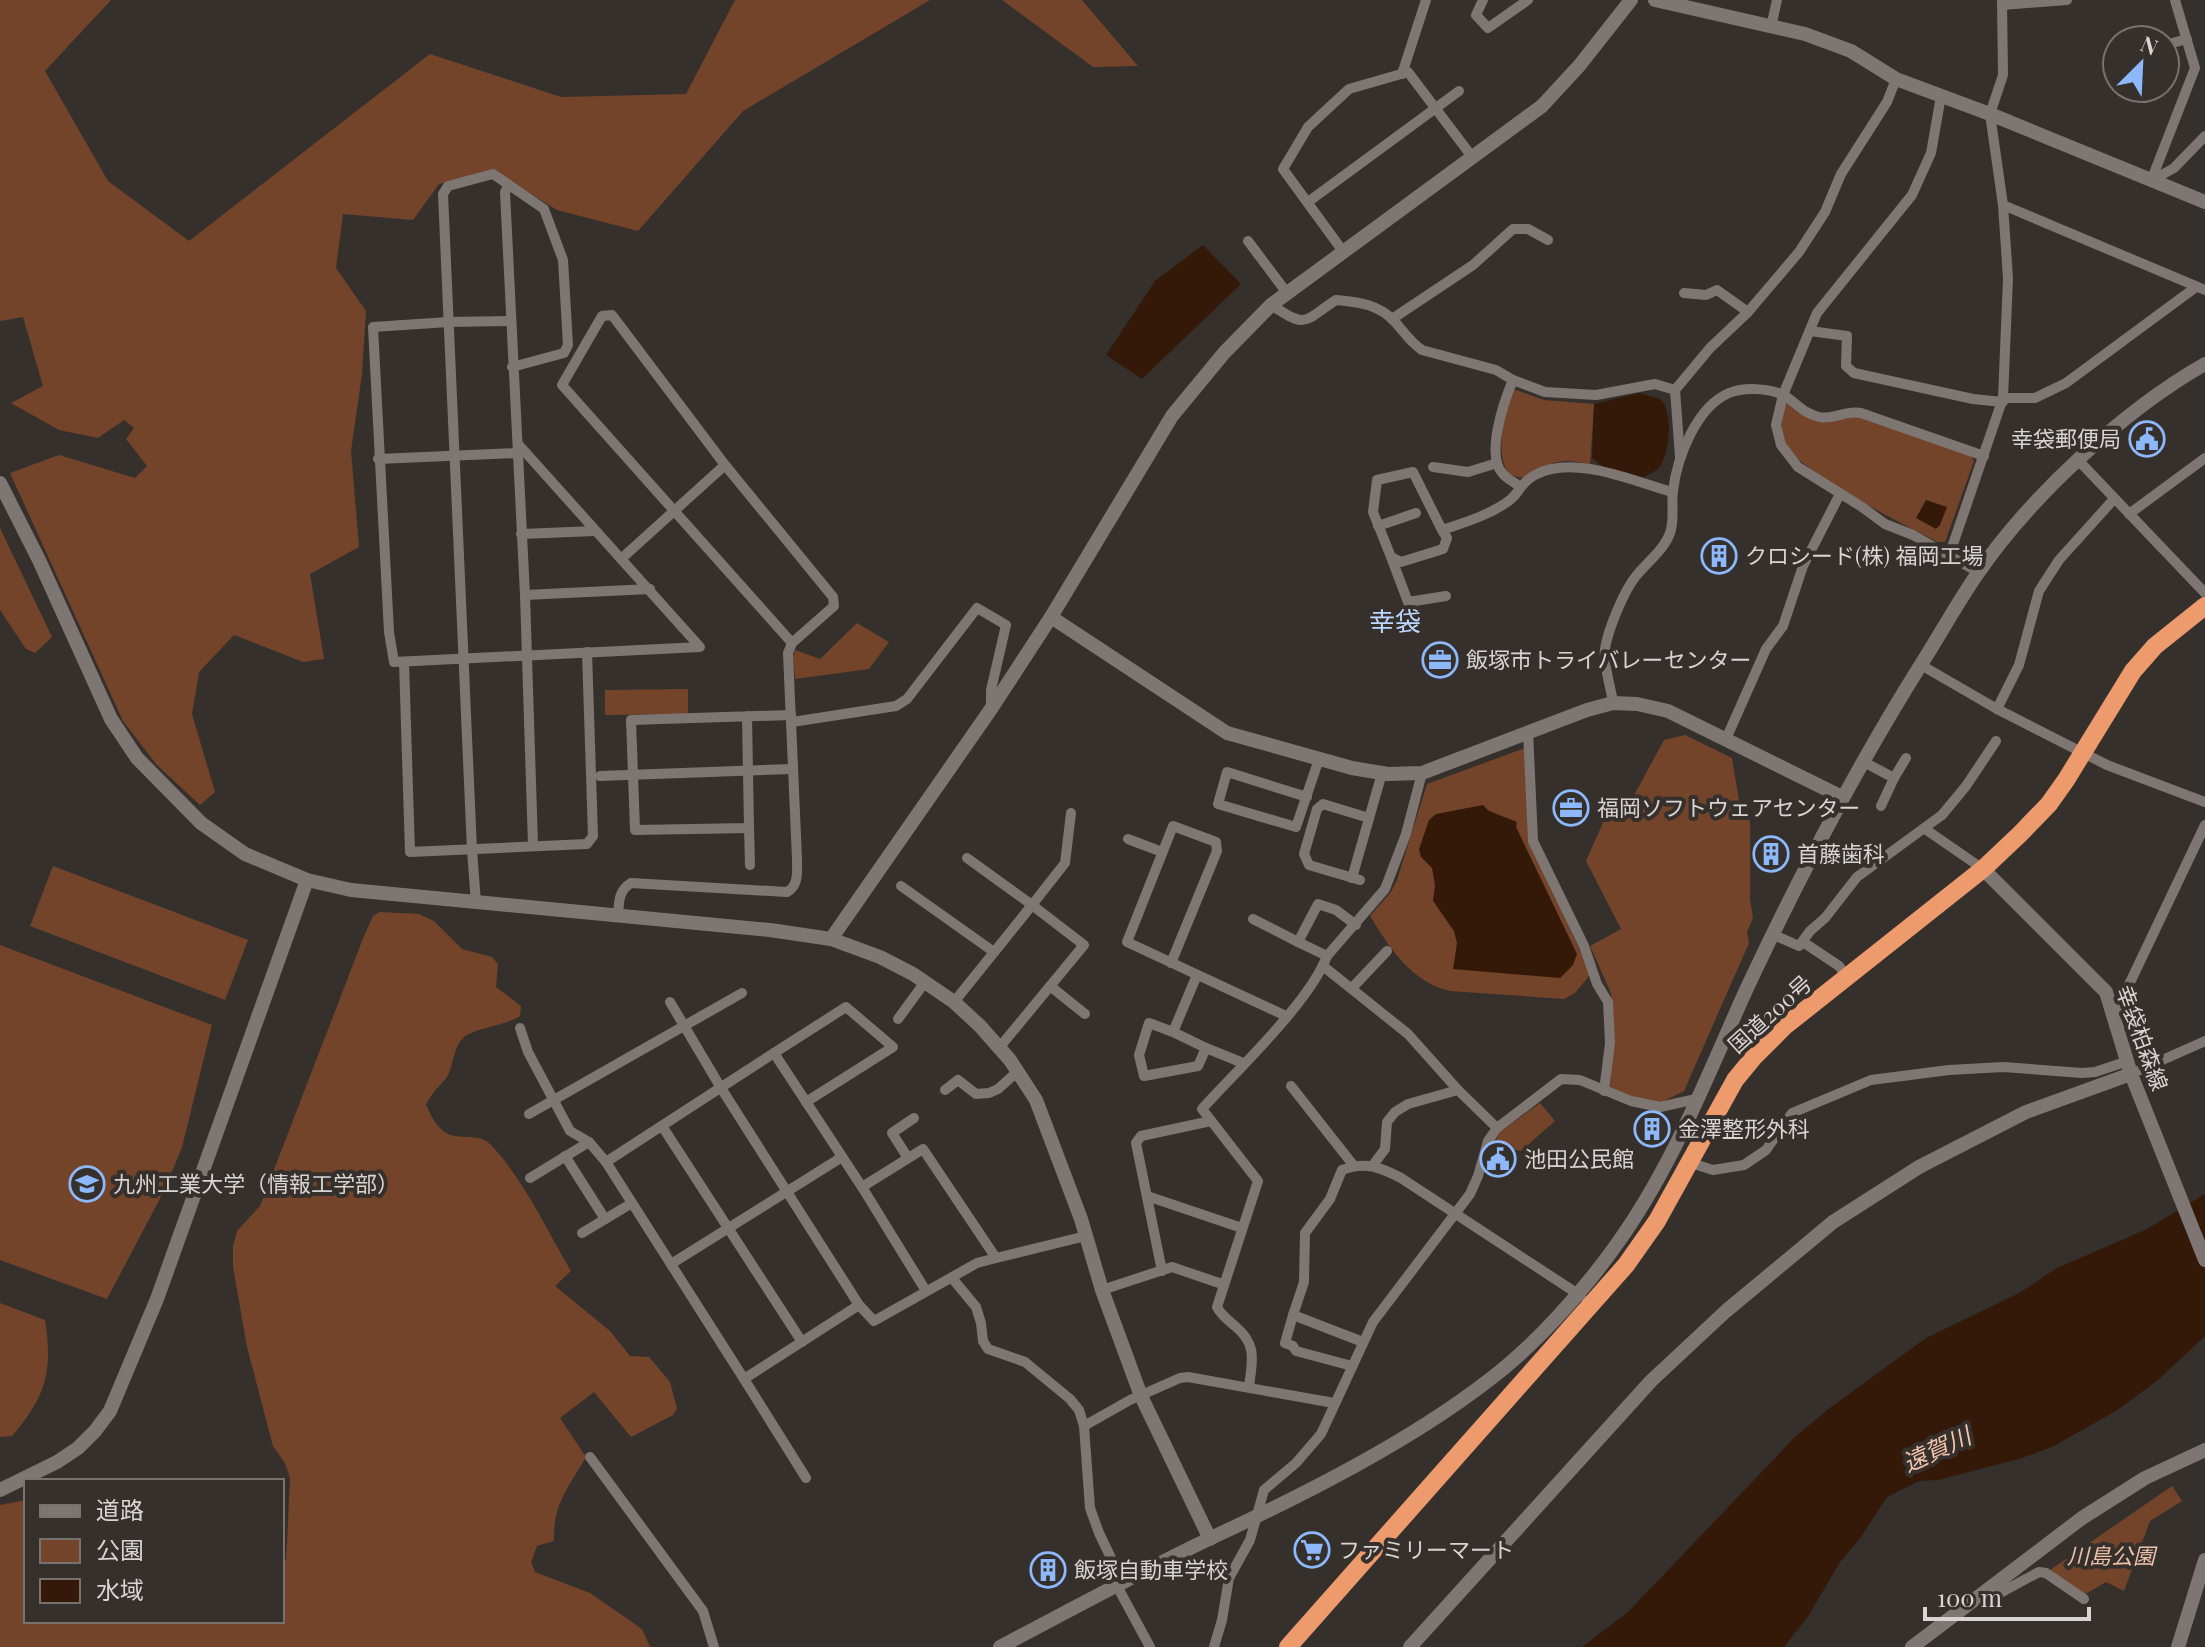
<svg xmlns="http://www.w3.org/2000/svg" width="2205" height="1647" font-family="'Playfair Display','Noto Sans JP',serif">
<rect width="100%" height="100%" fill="#36302d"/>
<g fill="#73442a">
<path d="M0 0H111L45 71 108 181 189 241 430 54 561 97 686 94 735 0H930L743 111 638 231 557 210 493 171 439 184 413 220 343 214 336 268 366 311 362 374 351 451 359 547 310 574 324 659 303 662 234 635 199 672 192 714 215 792 200 805 157 765 123 721 10 473 59 455 135 478 147 466 126 439 134 428 124 420 98 438 59 430 11 403 43 386 23 317 0 321Z"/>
<path d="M1002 0H1082L1138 66 1093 67Z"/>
<path d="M1516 390 1544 400 1594 404 1590 465C1563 456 1546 463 1523 478L1509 475C1494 451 1504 417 1512 391Z"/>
<path d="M1785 402 1798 413 1820 421 1851 414 1971 456 1974 461 1945 542H1938C1906 526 1801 473 1786 445 1779 430 1782 418 1785 402Z"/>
<path d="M0 528 52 637 35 653 26 649 0 610Z"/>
<path d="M857 623 889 642 869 669 795 679 793 657 795 650 820 659Z"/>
<path d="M688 689V714L605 715V690Z"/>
<path d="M1685 735 1732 758 1739 801 1750 822V899L1753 918 1747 932 1749 943 1684 1091 1660 1103 1636 1100 1610 1088 1614 1022 1611 993 1590 946 1621 929 1586 861 1610 807 1625 812 1664 740Z"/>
<path d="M1525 748 1528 840 1584 959 1589 976 1575 993 1564 999 1450 991C1411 982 1390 948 1370 916L1391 892 1397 880 1427 784Z"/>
<path d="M53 866 248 940 225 1000 30 926Z"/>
<path d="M380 912 419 914 434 921 462 949 492 957 498 964 496 987 521 1006 520 1016C504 1026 483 1026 467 1035 454 1042 454 1063 448 1075 441 1086 431 1092 426 1105 430 1112 433 1121 439 1127 455 1145 475 1130 490 1144 524 1179 546 1229 571 1271L555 1286 610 1331 630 1356 649 1357 670 1382 677 1409 673 1415 631 1437 594 1392 560 1418 586 1457C568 1488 553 1504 554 1541L537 1546 531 1562 535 1572 590 1593 642 1629 650 1647H0V1505L26 1500V1621H282V1564L286 1560 287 1543 290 1478 285 1463 273 1446 247 1347 233 1267V1246L237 1231 260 1206 364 936 373 916Z"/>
<path d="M0 945 212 1025 182 1147 164 1191 107 1299 0 1260Z"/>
<path d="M1540 1103 1555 1121 1521 1151 1493 1145 1501 1131Z"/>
<path d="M0 1303 45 1320C53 1372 46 1396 12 1436L0 1437Z"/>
<path d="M2172 1486 2182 1501 2150 1521 2124 1591 2106 1582 2084 1595 2050 1570Z"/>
</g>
<g fill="#341909">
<path d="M1203 245 1241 284 1142 379 1106 355 1155 281Z"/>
<path d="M1639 393 1660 399C1674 411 1670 454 1659 468 1655 472 1647 475 1642 478L1604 467 1592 458 1594 404Z"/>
<path d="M1926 500 1947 507 1940 525 1936 529 1916 518Z"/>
<path d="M1483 805 1489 811 1517 822 1516 827 1577 954 1573 965 1560 978 1453 969 1457 943 1454 931 1433 901 1435 885 1432 868 1421 857 1419 849 1429 820 1436 814Z"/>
<path d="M2205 1194V1336L2158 1380 2116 1411 2052 1447 2019 1459 1938 1480 1919 1481 1887 1497 1861 1537 1840 1562 1809 1615 1784 1647H1582L1628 1612 1795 1437 1827 1410 1926 1338 2019 1293 2057 1268 2147 1229Z"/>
</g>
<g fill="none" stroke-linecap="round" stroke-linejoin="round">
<g stroke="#7d7672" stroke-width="10">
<path d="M1483 0 1476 15 1488 28 1528 0"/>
<path d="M2002 5 2067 0"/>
<path d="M1771 27 1777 0"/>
<path d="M2165 45 2187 39"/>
<path d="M1402 74 1426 0"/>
<path d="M1941 96 1931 153 1912 195 1817 313 1783 395 1776 425 1781 445 1798 467 1862 507 1885 524 1913 535 1978 572"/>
<path d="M2151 181 2195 68 2175 0"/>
<path d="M2151 181 2174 168 2205 136"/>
<path d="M509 185 505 192 525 595 533 845"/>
<path d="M1308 202 1459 91"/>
<path d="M2003 205 2205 290"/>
<path d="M1248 241 1287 293"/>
<path d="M1342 250 1283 169 1308 127 1349 89 1408 72 1473 158"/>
<path d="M1684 293 1706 295 1717 290 1748 312"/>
<path d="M1271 305C1308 329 1302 322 1336 300 1358 302 1379 304 1395 322 1404 332 1410 342 1422 350L1496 370 1513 380 1545 392 1596 395 1655 384 1675 390"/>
<path d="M1392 319 1473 265 1513 229H1528L1548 240"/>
<path d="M510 321 448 322 373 327 389 632 394 662 700 647 518 444"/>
<path d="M1810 331 1847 336 1846 366 1854 373 1973 399 2003 402"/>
<path d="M1513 380C1504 401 1485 456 1503 474 1507 479 1514 482 1519 486"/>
<path d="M2003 398H2035L2066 383 2196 287"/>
<path d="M1680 457 1675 390 1710 348 1748 312 1799 252 1825 212 1841 174 1887 102 1896 79"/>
<path d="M378 459 518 453"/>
<path d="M2078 460 2205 593"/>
<path d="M1433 467 1468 472 1497 463"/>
<path d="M2129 514 2205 458"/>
<path d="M1378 526 1416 513"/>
<path d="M1442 530 1413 472 1377 480 1373 512 1391 557 1401 562 1443 549 1447 538 1442 530C1466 522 1490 515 1510 500 1521 491 1519 484 1535 475 1573 454 1633 481 1672 492"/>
<path d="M521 534 595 531"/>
<path d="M1949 556 2003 398 2008 278 2003 205 1990 114 2003 75 2002 0"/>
<path d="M1391 557 1408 602 1446 596"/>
<path d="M621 559 725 465"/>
<path d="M525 595 650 589"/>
<path d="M404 662 410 852 587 844 593 836 587 652"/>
<path d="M1921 665 1997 709 2107 765 2205 802"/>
<path d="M1613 703C1611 687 1603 665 1605 649 1608 629 1624 591 1636 576 1647 562 1664 550 1670 533 1675 519 1671 505 1673 491 1677 458 1696 407 1729 393 1744 387 1768 388 1783 395 1796 402 1802 413 1819 417 1833 420 1846 410 1861 413L1984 456"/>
<path d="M1997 709 2019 665 2039 591 2059 560 2114 499"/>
<path d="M747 716 749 828 635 830 631 720 791 715"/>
<path d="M792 722 896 706 907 699 977 608 1006 625 991 690V706"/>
<path d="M1528 731 1533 841 1584 946 1597 984 1608 1002 1610 1043 1604 1091"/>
<path d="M1726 739 1766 649 1783 626 1803 566 1840 494"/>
<path d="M1862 761 1894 778 1881 806"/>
<path d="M600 776 792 769"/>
<path d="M1894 778 1906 758"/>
<path d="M1307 797 1227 772 1218 804 1296 827 1319 759"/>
<path d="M749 828 750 865"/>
<path d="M1925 829 1983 869"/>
<path d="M1128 839 1162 852"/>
<path d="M967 858 1032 905 1065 863 1071 813"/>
<path d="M1352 878 1382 773"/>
<path d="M1360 880 1309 865 1304 854 1317 809 1323 804 1369 818"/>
<path d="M901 886 994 952"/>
<path d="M476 903 472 850 443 194 448 186 493 174 544 209 563 260 568 345 564 353 512 367"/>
<path d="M618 917C619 902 618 891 631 883L787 892C799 886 797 871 797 859L788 653 792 643 834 606 833 597 725 465 612 315 602 316 562 385 792 643"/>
<path d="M1253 919 1298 942"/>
<path d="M1772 934 1799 946 1810 931 1825 918 1857 877 1942 815 1966 786 1996 741"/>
<path d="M1803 942 1839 966 1848 978"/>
<path d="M1327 956 1298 942 1318 904 1336 910 1356 925"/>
<path d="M1171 963 1217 851 1216 842 1173 826 1127 942 1286 1016"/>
<path d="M1323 966 1408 1034 1458 1090 1497 1128"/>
<path d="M1050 986 1085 1014"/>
<path d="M1352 988 1387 951"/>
<path d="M670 1002 721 1088 859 1305 874 1321 977 1263 996 1258 923 1149 862 1187"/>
<path d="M954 1002 1032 905 1084 945 999 1048"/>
<path d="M2115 1014 2205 825"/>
<path d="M898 1019 925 982"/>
<path d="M520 1028 528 1052 570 1131 589 1142 606 1162"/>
<path d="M1173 1032 1206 1048 1198 1066 1144 1076 1139 1055 1149 1023 1173 1032 1197 975"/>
<path d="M1206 1048 1243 1063"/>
<path d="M774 1053 846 1007 893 1047 806 1102"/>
<path d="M2131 1074 2205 1041"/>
<path d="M1291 1086 1354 1166"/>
<path d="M945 1090 958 1080 976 1094 989 1093 998 1089 1017 1072"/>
<path d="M529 1114 742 993"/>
<path d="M662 1126 802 1342"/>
<path d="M565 1156 605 1219"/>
<path d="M908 1158 892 1133 914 1118"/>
<path d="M1691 1163 1713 1170 1744 1165 1766 1150 1792 1113 1871 1080 1949 1070 2003 1067 2082 1073 2095 1072 2128 1061"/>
<path d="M1373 1165 1385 1149 1387 1122 1395 1112 1408 1104 1458 1090"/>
<path d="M530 1178 589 1142"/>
<path d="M1147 1196 1242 1228"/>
<path d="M582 1233 632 1203"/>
<path d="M996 1258 1086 1236"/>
<path d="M671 1264 842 1157"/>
<path d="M1162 1271 1136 1143 1141 1136 1211 1121"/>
<path d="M952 1278 976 1307 981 1323 983 1341 988 1349 1025 1362 1070 1399 1079 1410 1084 1426 1090 1508 1099 1533 1123 1583"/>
<path d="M1102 1290 1172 1267 1222 1284"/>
<path d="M859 1305 744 1379 606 1162 774 1053 862 1187 926 1291"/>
<path d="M1293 1315 1285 1343 1293 1346 1296 1351 1352 1366"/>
<path d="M1363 1342 1293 1315 1304 1282 1305 1233 1330 1199 1342 1170C1365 1161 1380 1167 1401 1178L1581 1296"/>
<path d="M744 1379 806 1478"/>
<path d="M1249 1387C1252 1361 1258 1345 1235 1326 1228 1320 1221 1315 1217 1307L1258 1181 1202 1109C1238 1069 1309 1003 1327 956L1385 889 1406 834 1422 773"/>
<path d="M1084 1426 1130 1400 1180 1378 1188 1377 1334 1403"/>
<path d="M590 1457 703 1611 714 1647"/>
<path d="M1117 1586 1150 1647"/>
<path d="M1982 1595 1998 1594 2039 1572 2046 1573 2084 1599"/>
<path d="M1214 1647 1222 1620 1229 1578 1250 1540 1264 1490 1296 1463 1321 1434 1373 1322 1470 1194 1478 1176 1488 1141 1497 1128 1561 1079 1580 1080 1631 1101 1660 1107 1696 1099"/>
</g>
<g stroke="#7d7672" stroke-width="14">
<path d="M1655 0 1805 34 1851 51 1896 79 1990 114 2205 202"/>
<path d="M0 483 39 560 111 719 137 758 201 823 245 854 307 880 351 890 770 930 831 939 880 957 913 974 954 1002 980 1026 1010 1060 1036 1100 1081 1219 1102 1290 1141 1396 1210 1539"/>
<path d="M1051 617 1227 733 1352 768 1388 774 1422 773 1587 710 1613 703 1637 704 1668 711 1842 797"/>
<path d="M1983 869 2106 992 2131 1074 2205 1260"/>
<path d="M831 939 991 709 1051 617 1172 416 1224 353 1271 305 1542 106 1579 66 1631 0"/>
<path d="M0 1490 57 1462 78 1448 95 1431 110 1411 157 1299 307 880"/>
<path d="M1000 1647C1070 1610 1140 1572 1211 1538 1303 1495 1409 1442 1489 1380 1534 1346 1581 1294 1614 1248 1672 1169 1707 1076 1747 988 1799 877 1855 770 1920 666 1940 635 1957 603 1978 573 2031 496 2124 410 2205 364"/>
<path d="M1410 1647 1651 1381 1726 1311 1833 1222 1919 1167 2026 1112 2131 1074"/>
<path d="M1912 1647 2082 1518 2145 1478 2205 1450"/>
<path d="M2178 1647 2205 1560"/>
</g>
<path stroke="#ed9a6d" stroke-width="18" d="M1288 1647 1626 1265 1657 1221 1735 1080 1753 1058 1785 1026 1983 869 2020 834 2049 804 2066 780 2133 671 2155 646 2205 606"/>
</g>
<defs>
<symbol id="civic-ring" viewBox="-11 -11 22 22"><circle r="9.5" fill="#36302d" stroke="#8db9fc" stroke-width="1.5"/><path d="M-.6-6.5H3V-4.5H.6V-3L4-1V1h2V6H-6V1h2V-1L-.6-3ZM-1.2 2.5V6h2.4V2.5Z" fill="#8db9fc"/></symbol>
<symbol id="building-ring" viewBox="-11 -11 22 22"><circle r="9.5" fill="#36302d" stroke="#8db9fc" stroke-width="1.5"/><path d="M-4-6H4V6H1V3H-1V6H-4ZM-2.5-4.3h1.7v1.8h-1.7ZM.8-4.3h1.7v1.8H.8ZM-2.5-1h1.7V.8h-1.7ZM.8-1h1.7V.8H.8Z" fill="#8db9fc"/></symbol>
<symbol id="office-ring" viewBox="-11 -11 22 22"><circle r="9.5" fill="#36302d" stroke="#8db9fc" stroke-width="1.5"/><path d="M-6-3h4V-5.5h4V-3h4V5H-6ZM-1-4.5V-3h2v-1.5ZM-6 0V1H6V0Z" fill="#8db9fc"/></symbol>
<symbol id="university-ring" viewBox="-11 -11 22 22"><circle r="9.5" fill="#36302d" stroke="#8db9fc" stroke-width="1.5"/><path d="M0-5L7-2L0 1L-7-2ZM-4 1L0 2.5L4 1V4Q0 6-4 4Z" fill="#8db9fc"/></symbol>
<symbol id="supermarket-ring" viewBox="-11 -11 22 22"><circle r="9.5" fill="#36302d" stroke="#8db9fc" stroke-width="1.5"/><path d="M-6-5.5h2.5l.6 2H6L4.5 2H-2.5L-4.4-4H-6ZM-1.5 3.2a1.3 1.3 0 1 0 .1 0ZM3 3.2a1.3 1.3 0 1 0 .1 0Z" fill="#8db9fc"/></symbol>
</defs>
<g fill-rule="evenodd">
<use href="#civic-ring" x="2127" y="419" width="40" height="40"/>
<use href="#building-ring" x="1699" y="536" width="40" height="40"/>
<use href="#office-ring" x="1420" y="640" width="40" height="40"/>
<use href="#office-ring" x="1551" y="788" width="40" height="40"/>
<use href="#building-ring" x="1751" y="834" width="40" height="40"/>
<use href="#building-ring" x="1632" y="1109" width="40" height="40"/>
<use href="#civic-ring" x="1478" y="1139" width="40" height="40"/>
<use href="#university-ring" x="67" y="1164" width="40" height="40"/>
<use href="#supermarket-ring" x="1292" y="1530" width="40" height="40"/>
<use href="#building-ring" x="1028" y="1550" width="40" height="40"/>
</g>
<g text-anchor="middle" stroke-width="8" stroke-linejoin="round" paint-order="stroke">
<g font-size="22" fill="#d8d4d2" stroke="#36302d" text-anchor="start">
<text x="2121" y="447" text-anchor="end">幸袋郵便局</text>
<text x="1745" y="564">クロシード(株) 福岡工場</text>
<text x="1466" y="668">飯塚市トライバレーセンター</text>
<text x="1597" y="816">福岡ソフトウェアセンター</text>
<text x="1797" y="862">首藤歯科</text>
<text x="1678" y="1137">金澤整形外科</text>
<text x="1524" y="1167">池田公民館</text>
<text x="113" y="1192">九州工業大学（情報工学部）</text>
<text x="1338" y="1558">ファミリーマート</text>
<text x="1074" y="1578">飯塚自動車学校</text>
</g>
<g font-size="22" fill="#d8d4d2" stroke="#36302d">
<text transform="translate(1770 1014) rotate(-42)" y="8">国道200号</text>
<text transform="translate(2142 1038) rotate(70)" y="8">幸袋柏森線</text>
</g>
<g font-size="22" font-style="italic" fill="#efc1a9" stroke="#36302d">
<text x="2111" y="1564">川島公園</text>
</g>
<g font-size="24" font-style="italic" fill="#f3c4ac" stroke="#36302d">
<text transform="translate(1937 1450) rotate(-25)" y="8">遠賀川</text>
</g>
<g font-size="26" fill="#bed7fe" stroke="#36302d">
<text x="1395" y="631">幸袋</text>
</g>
</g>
<rect x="24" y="1479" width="260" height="144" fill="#36302d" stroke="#77726f" stroke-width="2"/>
<rect x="40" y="1505" width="40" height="12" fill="#7d7672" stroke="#77726f" stroke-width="2"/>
<text x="96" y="1519" font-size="24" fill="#d8d4d2">道路</text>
<rect x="40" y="1539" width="40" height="24" fill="#73442a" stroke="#77726f" stroke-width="2"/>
<text x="96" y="1559" font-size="24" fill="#d8d4d2">公園</text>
<rect x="40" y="1579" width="40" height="24" fill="#341909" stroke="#77726f" stroke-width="2"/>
<text x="96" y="1599" font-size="24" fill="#d8d4d2">水域</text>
<g transform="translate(2141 64) rotate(24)"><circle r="38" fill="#36302d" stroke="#77726f" stroke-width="2"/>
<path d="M0-6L14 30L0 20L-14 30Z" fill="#8db9fc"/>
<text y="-12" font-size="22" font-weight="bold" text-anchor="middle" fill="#d8d4d2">N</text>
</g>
<path d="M1925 1607v12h164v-12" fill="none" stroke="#d8d4d2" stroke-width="4"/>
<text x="1937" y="1607" font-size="24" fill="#d8d4d2" stroke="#36302d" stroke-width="6" paint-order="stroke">100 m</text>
</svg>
